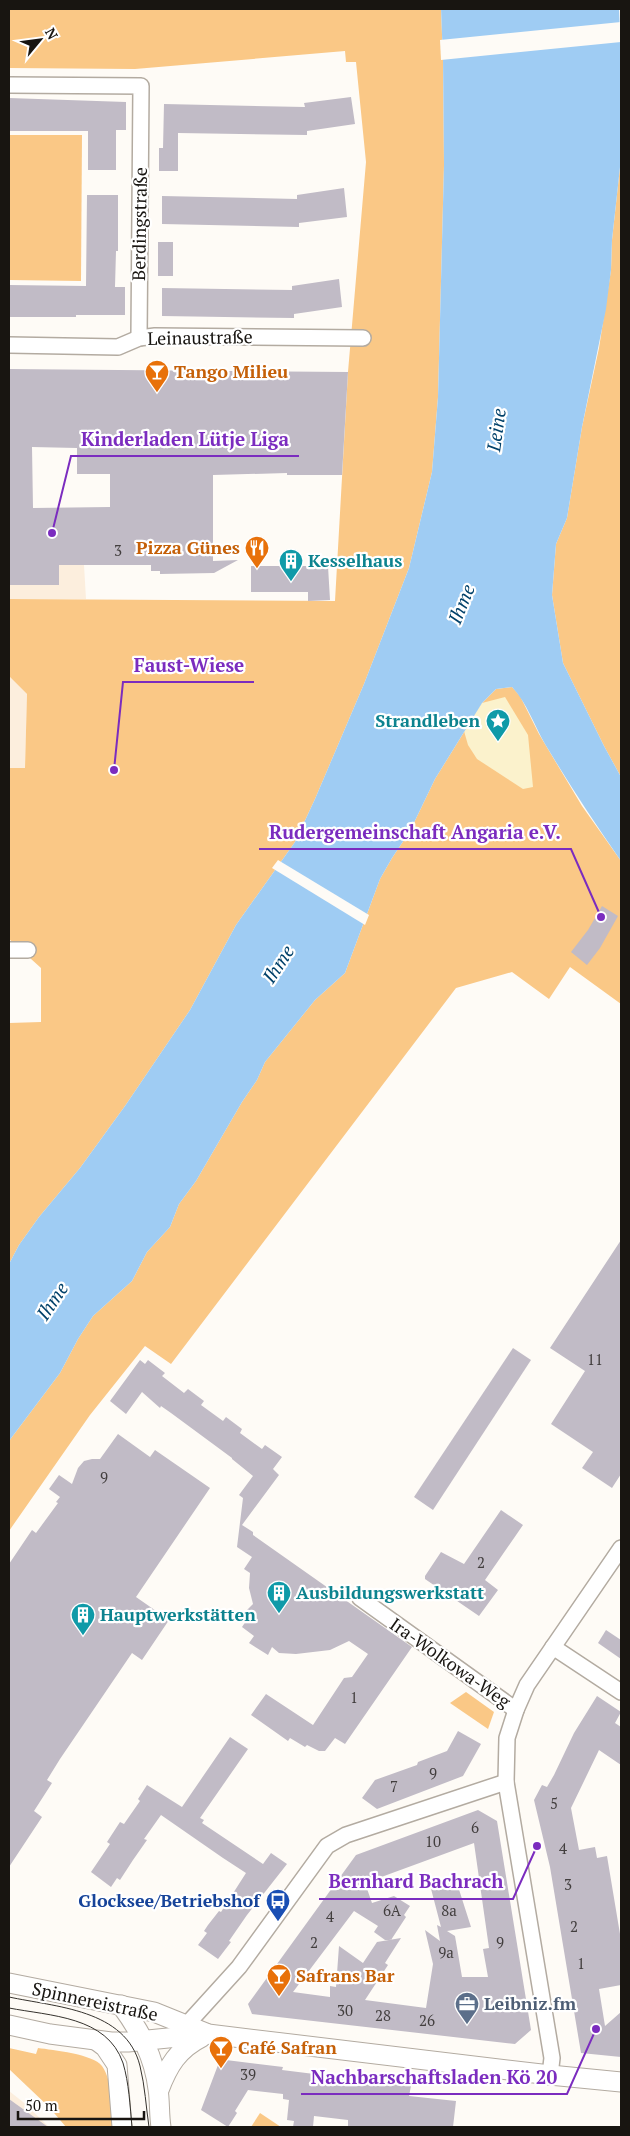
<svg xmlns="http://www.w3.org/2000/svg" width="630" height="2136" font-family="'PT Serif',serif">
<rect width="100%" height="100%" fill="#fefbf6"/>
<g fill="#fceedd">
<path d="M33 508H71L84 565 86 599H9V585H59V564H33Z"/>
<path d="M9 676 27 694 25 768H9Z"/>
<path d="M9 2091 23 2102 49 2127H9Z"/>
</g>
<g fill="#fac886">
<path d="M9 9H441L443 60 444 165 438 397 432 472 409 568 364 684 315 799 295 842 236 925 190 1010 125 1106 80 1168 39 1217 19 1245 9 1264V1023L41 1022V968L9 939V768H25L27 694 9 676V599L335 601 348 372 366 162 356 62H346L345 51 135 69 9 68Z"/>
<path d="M9 135H82L81 281 9 280Z"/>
<path d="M621 158V777L604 746 563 663 552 595 556 544 567 518 582 427 599 348 611 270 612 240Z"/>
<path d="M512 687 520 696 539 734 582 806 621 861V1004L570 967 549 999 512 972 456 988 171 1364 145 1346 90 1415 9 1531V1441L60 1373 78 1339 93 1316 132 1281 147 1252 170 1227 179 1204 196 1181 242 1102 257 1080 265 1062 315 1000 345 973 380 879 392 858 410 831 435 779 482 703 496 689Z"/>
<path d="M466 1692 494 1712 488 1729 450 1703Z"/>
<path d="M9 2048 36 2054 38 2048C53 2050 93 2054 102 2066 113 2081 111 2109 113 2127H66L49 2107 9 2069Z"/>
<path d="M260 2113 281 2127H251Z"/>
</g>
<path fill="#fbf2cc" d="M505 697 528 735 533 787 523 789 477 759 468 745 464 731 482 703Z"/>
<path fill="#9fccf3" d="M441 9H619L621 57V158L612 240 611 270 606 309 582 427 567 518 556 544 552 595 563 663 604 746 621 777V861C594 822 569 784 545 744 534 725 527 703 512 687L496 689 482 703 435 779 410 831 392 858 380 879 345 973 315 1000 265 1062 257 1080 242 1102 196 1181 179 1204 170 1227 147 1252 132 1281 93 1316 78 1339 60 1373 9 1441V1264L19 1245 39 1217 80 1168 125 1106 190 1010 236 925 295 842 315 799 364 684 409 568 432 472 438 397 444 165 443 60Z"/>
<g fill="#fefbf6">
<path d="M621 22V42L441 60 440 40Z"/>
<path d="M278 860 369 915 365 925 272 868Z"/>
</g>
<g fill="#c1bbc6" fill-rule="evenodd">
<path d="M351 97 355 124 307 131V135L178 133V171H159V148H163L164 104 305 107 304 103Z"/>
<path d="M9 98 126 102V130H116V170H88V131H9Z"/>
<path d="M344 188 347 217 299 223V227L162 224V196L297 199V195Z"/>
<path d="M87 195H118V251H116L115 287H125V315H76V317H9V285L86 286Z"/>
<rect x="158" y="242" width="15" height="34"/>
<path d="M339 279 342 307 294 314V318L162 316V288L292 290V286Z"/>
<path d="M9 369 348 372 342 475H287V473L213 475V561L238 560 214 573 160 574V571H151V565H59V585H9ZM32 447 77 448V474H110V507L33 508Z"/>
<path d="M251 566H328L330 600 308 601V592H251Z"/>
<path d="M602 906 618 916 600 948 587 965 571 952 588 930Z"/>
<path d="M621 1240V1474L612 1488 582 1468 593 1452 551 1424 585 1371 550 1348Z"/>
<path d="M513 1348 531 1360 433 1510 414 1497Z"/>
<path d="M140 1360 145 1364 148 1360 165 1373 162 1376 184 1393 188 1389 204 1401 201 1405 223 1421 226 1417 242 1429 240 1433 262 1449 265 1445 282 1457 273 1469 279 1475 242 1525 253 1532V1535L412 1647 345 1744 335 1738 325 1751H319L307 1745 305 1747 290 1738 288 1741 251 1715 266 1694 313 1725 344 1678 352 1677 368 1654 349 1641 330 1650 296 1654 279 1653 272 1647 268 1655 249 1643 254 1636 242 1627 250 1615 245 1612 253 1604 249 1588 250 1573 244 1569 252 1557 237 1547 243 1498 239 1495 253 1476 232 1459V1458L171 1413 161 1406 160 1408 142 1392 126 1414 110 1401Z"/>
<path d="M118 1434 150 1457 155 1450 210 1488 136 1597 169 1620 142 1660 132 1653 60 1759 47 1780 52 1783 34 1811 42 1817 9 1867V1564L32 1530 36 1533 58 1503 56 1502 60 1497 49 1489 59 1475 72 1484 78 1468 84 1461 92 1459H100Z"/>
<path d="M501 1510 523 1525 485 1580 498 1590 479 1616 425 1579V1576L441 1552 464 1564Z"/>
<path d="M606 1630 621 1640V1659L598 1643Z"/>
<path d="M597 1696 621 1712 615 1723 621 1727V1765L599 1750 571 1808 579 1850 595 1847 597 1858 607 1856 621 1940V1985L599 1989 605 2026 621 2012V2057L581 2053 550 1867 534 1800 542 1785 547 1787 554 1775 574 1733Z"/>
<path d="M458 1731 481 1744 463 1776 377 1809 362 1798 375 1780 417 1765 418 1762 447 1751Z"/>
<path d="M230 1737 248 1749 200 1818 204 1820 202 1823 263 1864 271 1853 287 1864 247 1915 229 1941 231 1942 218 1959 198 1945 207 1933 204 1931 208 1925 219 1911 221 1912 246 1873 223 1858 161 1815 144 1839 147 1840 133 1860 120 1880 117 1878 111 1887 91 1872 110 1844 107 1842 120 1822 124 1824 140 1801 138 1799 147 1785 182 1807Z"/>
<path d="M478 1810 497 1821 531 2030 515 2044 252 2014 248 2004 356 1855ZM474 1843 489 1948 483 1949 488 1977H462L455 1936 447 1931 471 1927 455 1877 430 1885 441 1927 437 1925 440 1941 425 1930 433 1964 426 2008 365 2000 388 1965 385 1963 401 1938 377 1942 363 1963 339 1946 336 1987 330 1986V1997L293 1992 354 1911 378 1926 374 1932 385 1940H391L406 1917 404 1915 410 1906 394 1896 372 1903 365 1883Z"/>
<path d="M226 2060 283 2067 282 2070 411 2086 409 2096 456 2101 453 2127H348V2120L314 2116 313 2127H293L294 2121 287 2120 289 2100 283 2099V2094L248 2090 235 2111 237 2113 228 2127 201 2110 218 2065Z"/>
<path d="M9 2099 48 2127H9Z"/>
</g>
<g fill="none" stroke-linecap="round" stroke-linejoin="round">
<defs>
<g id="minor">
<path d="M9 85 141 86 139 338"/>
<path d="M9 345 118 347 139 338 155 336 363 338"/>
<path d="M9 950H28"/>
<path d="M360 1598 516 1710"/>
<path d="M553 1647 621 1692"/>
<path d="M180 2032 239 1967 327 1846 346 1835 506 1782"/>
<path d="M550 2075 552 2058 506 1782 507 1738 516 1710 527 1685 621 1548"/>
</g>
<g id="tertiary">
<path d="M9 1983 154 2012 206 2033"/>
<path d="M121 2005C140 2031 154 2056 158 2089 160 2101 159 2115 161 2127"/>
<path d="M9 2025 50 2034 111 2042H128L208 2034 550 2075 621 2082"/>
<path d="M97 2041 105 2047 117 2065 122 2127"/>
<path d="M159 2090C168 2066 178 2049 202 2037"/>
</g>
</defs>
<use href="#minor" stroke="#b3aba1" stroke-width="18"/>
<use href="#tertiary" stroke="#b3aba1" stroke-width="21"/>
<use href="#minor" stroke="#fff" stroke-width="15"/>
<use href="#tertiary" stroke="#fff" stroke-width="19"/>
<g stroke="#35322d" stroke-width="1">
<path d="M9 1997C55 2007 126 2009 140 2066 145 2086 146 2107 149 2127"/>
<path d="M9 2008C50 2016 107 2016 123 2063 129 2083 130 2106 132 2127"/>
</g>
</g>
<defs>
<symbol id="bar-pin" viewBox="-11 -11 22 30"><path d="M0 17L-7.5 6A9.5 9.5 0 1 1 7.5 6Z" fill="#e8710a" stroke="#fff"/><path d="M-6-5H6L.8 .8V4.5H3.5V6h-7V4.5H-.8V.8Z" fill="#fff"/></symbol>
<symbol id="restaurant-pin" viewBox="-11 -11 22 30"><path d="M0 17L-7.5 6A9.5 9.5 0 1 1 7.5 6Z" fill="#e8710a" stroke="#fff"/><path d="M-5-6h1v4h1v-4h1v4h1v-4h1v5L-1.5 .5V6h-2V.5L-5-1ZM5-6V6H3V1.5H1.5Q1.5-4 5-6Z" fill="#fff"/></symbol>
<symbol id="building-pin" viewBox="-11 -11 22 30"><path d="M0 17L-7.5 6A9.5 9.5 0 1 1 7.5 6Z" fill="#0f9aa8" stroke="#fff"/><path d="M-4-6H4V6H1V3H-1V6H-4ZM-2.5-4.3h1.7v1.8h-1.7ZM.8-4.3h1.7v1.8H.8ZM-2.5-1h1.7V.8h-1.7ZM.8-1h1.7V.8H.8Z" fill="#fff"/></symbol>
<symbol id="sight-pin" viewBox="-11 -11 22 30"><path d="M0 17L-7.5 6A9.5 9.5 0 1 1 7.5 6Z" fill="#0f9aa8" stroke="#fff"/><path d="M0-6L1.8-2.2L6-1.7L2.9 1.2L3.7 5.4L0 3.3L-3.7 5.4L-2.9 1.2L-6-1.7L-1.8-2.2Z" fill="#fff"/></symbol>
<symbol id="bus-pin" viewBox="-11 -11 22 30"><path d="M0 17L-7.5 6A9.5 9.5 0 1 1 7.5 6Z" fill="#1a4fb4" stroke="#fff"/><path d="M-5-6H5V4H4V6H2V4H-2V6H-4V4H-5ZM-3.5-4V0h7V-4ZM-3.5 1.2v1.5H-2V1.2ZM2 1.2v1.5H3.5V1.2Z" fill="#fff"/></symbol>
<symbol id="office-pin" viewBox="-11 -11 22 30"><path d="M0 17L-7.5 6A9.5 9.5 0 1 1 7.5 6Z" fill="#5c6f8a" stroke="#fff"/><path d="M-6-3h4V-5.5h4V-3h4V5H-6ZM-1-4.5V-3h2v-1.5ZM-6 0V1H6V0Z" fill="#fff"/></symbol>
</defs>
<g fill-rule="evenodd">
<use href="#bar-pin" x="143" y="358" width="28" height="38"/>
<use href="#restaurant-pin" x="243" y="534" width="28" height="38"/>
<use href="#building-pin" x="277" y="547" width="28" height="38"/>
<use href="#sight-pin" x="484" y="707" width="28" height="38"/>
<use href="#building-pin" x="265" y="1579" width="28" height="38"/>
<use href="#building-pin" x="69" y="1601" width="28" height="38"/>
<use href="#bus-pin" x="264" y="1887" width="28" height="38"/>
<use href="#bar-pin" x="265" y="1962" width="28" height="38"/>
<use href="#office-pin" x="453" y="1990" width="28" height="38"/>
<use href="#bar-pin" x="207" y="2034" width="28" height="38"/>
</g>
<g text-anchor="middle" stroke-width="4.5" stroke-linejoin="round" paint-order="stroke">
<g font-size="15" fill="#423e3e">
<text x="118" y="556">3</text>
<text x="595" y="1365">11</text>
<text x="104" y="1483">9</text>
<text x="481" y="1568">2</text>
<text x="354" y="1703">1</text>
<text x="433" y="1779">9</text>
<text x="394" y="1792">7</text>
<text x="554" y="1809">5</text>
<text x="475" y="1833">6</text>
<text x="433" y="1847">10</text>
<text x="563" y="1854">4</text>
<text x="568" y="1890">3</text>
<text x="392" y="1916">6A</text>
<text x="449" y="1916">8a</text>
<text x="330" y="1922">4</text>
<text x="574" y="1932">2</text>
<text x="314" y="1948">2</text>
<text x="500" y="1948">9</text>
<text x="446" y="1958">9a</text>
<text x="581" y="1969">1</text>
<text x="345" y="2016">30</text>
<text x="383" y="2021">28</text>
<text x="427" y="2026">26</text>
<text x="248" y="2080">39</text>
</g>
<g font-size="18" fill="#181511" stroke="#fff">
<text transform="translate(140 224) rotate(-89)" y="6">Berdingstraße</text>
<text transform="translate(200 338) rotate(-1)" y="6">Leinaustraße</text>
<text transform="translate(450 1663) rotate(35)" y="6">Ira-Wolkowa-Weg</text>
<text transform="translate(95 2002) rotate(12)" y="6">Spinnereistraße</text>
</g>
<g font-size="18" font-weight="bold" fill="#c56008" stroke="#fff" text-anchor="start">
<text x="174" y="378">Tango Milieu</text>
<text x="240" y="554" text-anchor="end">Pizza Günes</text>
<text x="296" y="1982">Safrans Bar</text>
<text x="238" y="2054">Café Safran</text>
</g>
<g font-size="18" font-weight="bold" fill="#0d838f" stroke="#fff" text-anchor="start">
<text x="308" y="567">Kesselhaus</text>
<text x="480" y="727" text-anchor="end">Strandleben</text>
<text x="296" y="1599">Ausbildungswerkstatt</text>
<text x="100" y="1621">Hauptwerkstätten</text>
</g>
<g font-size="18" font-weight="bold" fill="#164399" stroke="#fff" text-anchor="end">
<text x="260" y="1907">Glocksee/Betriebshof</text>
</g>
<g font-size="18" font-weight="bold" fill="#4e5e75" stroke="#fff" text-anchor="start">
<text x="484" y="2010">Leibniz.fm</text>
</g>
<g font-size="19" font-style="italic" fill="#01416a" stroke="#fff">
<text transform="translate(496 430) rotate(-82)" y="7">Leine</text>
<text transform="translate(461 604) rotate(-68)" y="7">Ihme</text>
<text transform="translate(278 964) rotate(-57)" y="7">Ihme</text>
<text transform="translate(52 1301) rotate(-56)" y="7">Ihme</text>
</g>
</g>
<path fill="none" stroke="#7b2cbf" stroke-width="2" d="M52 533L71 456H299M114 770L123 682H254M601 917L571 849H259M537 1846L513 1899H319M596 2029L567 2094H301"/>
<g fill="#7b2cbf" stroke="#fff" stroke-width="2">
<circle cx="52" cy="533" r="5"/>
<circle cx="114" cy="770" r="5"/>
<circle cx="601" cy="917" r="5"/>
<circle cx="537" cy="1846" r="5"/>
<circle cx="596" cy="2029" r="5"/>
</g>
<g font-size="19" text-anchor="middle" font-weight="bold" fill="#7b2cbf" stroke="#fff" stroke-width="4.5" stroke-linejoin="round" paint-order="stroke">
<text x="185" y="446">Kinderladen Lütje Liga</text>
<text x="189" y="672">Faust-Wiese</text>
<text x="415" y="839">Rudergemeinschaft Angaria e.V.</text>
<text x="416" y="1888">Bernhard Bachrach</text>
<text x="434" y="2084">Nachbarschaftsladen Kö 20</text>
</g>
<rect width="630" height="2136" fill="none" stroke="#181511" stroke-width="20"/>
<g transform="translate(40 40) rotate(61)" stroke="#ffffff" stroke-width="4" paint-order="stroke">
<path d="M0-4L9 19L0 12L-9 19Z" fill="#181511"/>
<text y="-8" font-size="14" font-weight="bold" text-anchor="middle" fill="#181511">N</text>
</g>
<path d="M18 2111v8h126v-8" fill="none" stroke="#181511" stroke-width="2.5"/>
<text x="25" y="2111" font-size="15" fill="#181511" stroke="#ffffff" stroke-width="4" paint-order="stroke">50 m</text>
</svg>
